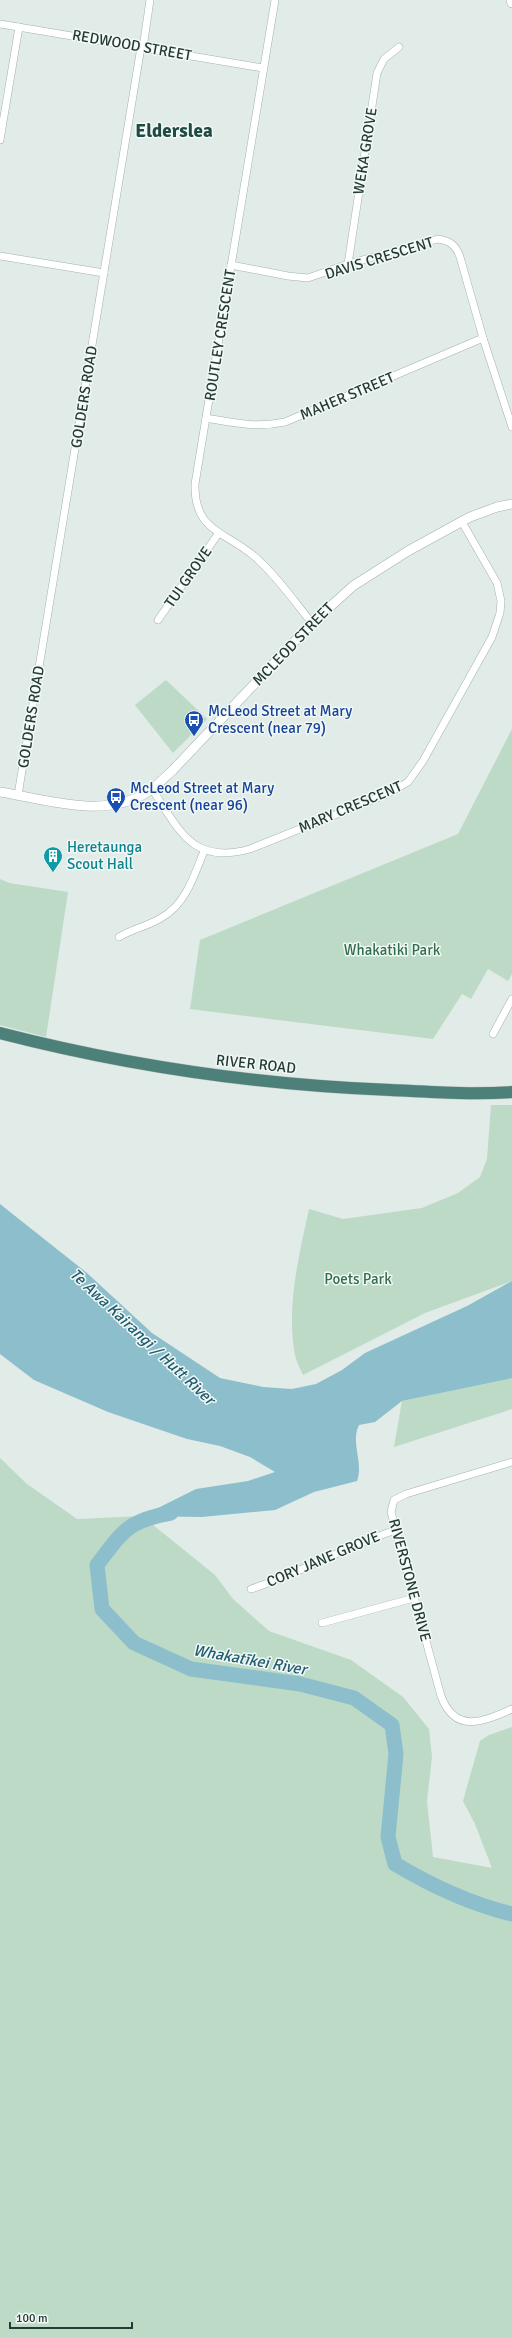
<svg xmlns="http://www.w3.org/2000/svg" width="512" height="2338" font-family="Signika,sans-serif">
<rect width="100%" height="100%" fill="#e1ebe7"/>
<g fill="#bcdac6">
<path d="M166 680 207 719 173 753 135 705Z"/>
<path d="M512 729V974L508 981 488 969 471 999 462 994 433 1039 190 1009 200 940 458 834Z"/>
<path d="M0 879 9 883 68 892 46 1037 0 1025Z"/>
<path d="M491 1105H512V1281L425 1313 303 1375C300 1368 296 1361 295 1355 286 1307 299 1255 309 1209L343 1219 422 1208 458 1193 480 1177 487 1159Z"/>
<path d="M512 1371V1409L394 1447 402 1401 458 1389Z"/>
<path d="M0 1458 27 1484 77 1519 142 1516 215 1575 233 1599 269 1631 351 1660 403 1697 429 1729 432 1757 427 1801 433 1857 492 1868 475 1824 463 1801 480 1741 489 1735 512 1727V2338H0Z"/>
</g>
<path fill="#8dbecc" d="M0 1204 87 1273 152 1333 220 1378 263 1387 292 1389 316 1384 342 1370 365 1353 467 1306 512 1281V1378L402 1401 375 1422 359 1425C350 1443 364 1462 357 1481L314 1492 275 1510 202 1517 142 1516 196 1489 248 1481 275 1472 250 1457 220 1446 187 1439 108 1412 34 1380 0 1354Z"/>
<g fill="none" stroke-linecap="round" stroke-linejoin="round">
<path stroke="#8dbecc" stroke-width="15" d="M171 1513C127 1521 123 1531 97 1565L102 1609 134 1643 191 1669 300 1684 354 1698 392 1725 396 1754 388 1837 395 1864C432 1886 470 1904 512 1914"/>
<defs>
<g id="minor">
<path d="M275 0 195 484C194 532 225 531 254 556 276 575 294 601 312 623"/>
<path d="M0 24 263 68"/>
<path d="M0 140 19 27"/>
<path d="M0 256 104 273"/>
<path d="M348 264 377 73 384 59 399 47"/>
<path d="M231 265 288 276 308 278 348 264 438 239C450 241 456 245 460 257L483 338 512 427"/>
<path d="M206 418C235 423 256 428 285 422L483 338"/>
<path d="M158 620 218 534"/>
<path d="M152 789C180 831 192 865 250 849L387 794 408 782 423 761 492 637 500 613 501 601 497 583 462 522"/>
<path d="M18 795 140 53 144 41 150 0"/>
<path d="M119 937C132 929 148 926 161 918 186 904 194 876 204 851"/>
<path d="M493 1034 512 999"/>
<path d="M512 1462 406 1494 394 1500 391 1512 441 1696C455 1734 483 1722 512 1709"/>
<path d="M251 1589C301 1573 346 1546 396 1530"/>
<path d="M322 1623 414 1598"/>
</g>
<g id="tertiary">
<path d="M511 0 512 3"/>
<path d="M0 792C49 800 108 821 152 789 160 783 166 776 173 770L312 623 353 586 408 551 470 517 497 507 512 504"/>
</g>
<path id="trunk" d="M0 1033C128 1066 259 1085 391 1090 431 1092 472 1095 512 1092"/>
</defs>
<use href="#minor" stroke="#a4b2ae" stroke-width="8"/>
<use href="#tertiary" stroke="#a4b2ae" stroke-width="10"/>
<use href="#trunk" stroke="#c1c8c7" stroke-width="13"/>
<use href="#minor" stroke="#fff" stroke-width="7"/>
<use href="#tertiary" stroke="#fff" stroke-width="9"/>
<use href="#trunk" stroke="#4d8078" stroke-width="12"/>
</g>
<defs>
<symbol id="bus-pin" viewBox="-11 -11 22 30"><path d="M0 17L-7.5 6A9.5 9.5 0 1 1 7.5 6Z" fill="#1a4fb4" stroke="#f2f8f5"/><path d="M-5-6H5V4H4V6H2V4H-2V6H-4V4H-5ZM-3.5-4V0h7V-4ZM-3.5 1.2v1.5H-2V1.2ZM2 1.2v1.5H3.5V1.2Z" fill="#fff"/></symbol>
<symbol id="building-pin" viewBox="-11 -11 22 30"><path d="M0 17L-7.5 6A9.5 9.5 0 1 1 7.5 6Z" fill="#0f9aa8" stroke="#f2f8f5"/><path d="M-4-6H4V6H1V3H-1V6H-4ZM-2.5-4.3h1.7v1.8h-1.7ZM.8-4.3h1.7v1.8H.8ZM-2.5-1h1.7V.8h-1.7ZM.8-1h1.7V.8H.8Z" fill="#fff"/></symbol>
</defs>
<g fill-rule="evenodd">
<use href="#bus-pin" x="183" y="709" width="22" height="30"/>
<use href="#bus-pin" x="105" y="786" width="22" height="30"/>
<use href="#building-pin" x="42" y="845" width="22" height="30"/>
</g>
<g text-anchor="middle" stroke-width="3" stroke-linejoin="round" paint-order="stroke">
<g font-size="15" fill="#233a36" stroke="#f2f8f5">
<text transform="translate(132 45) rotate(10)" y="5">REDWOOD STREET</text>
<text transform="translate(365 151) rotate(-81)" y="5">WEKA GROVE</text>
<text transform="translate(379 258) rotate(-17)" y="5">DAVIS CRESCENT</text>
<text transform="translate(220 335) rotate(-81)" y="5">ROUTLEY CRESCENT</text>
<text transform="translate(347 396) rotate(-23)" y="5">MAHER STREET</text>
<text transform="translate(84 397) rotate(-81)" y="5">GOLDERS ROAD</text>
<text transform="translate(188 577) rotate(-55)" y="5">TUI GROVE</text>
<text transform="translate(293 644) rotate(-46)" y="5">MCLEOD STREET</text>
<text transform="translate(31 717) rotate(-81)" y="5">GOLDERS ROAD</text>
<text transform="translate(350 807) rotate(-23)" y="5">MARY CRESCENT</text>
<text transform="translate(256 1064) rotate(6)" y="5">RIVER ROAD</text>
<text transform="translate(323 1559) rotate(-23)" y="5">CORY JANE GROVE</text>
<text transform="translate(410 1580) rotate(75)" y="5">RIVERSTONE DRIVE</text>
</g>
<g font-size="15" fill="#164399" stroke="#f2f8f5" text-anchor="start">
<text x="208" y="716">McLeod Street at Mary<tspan x="208" dy="17">Crescent (near 79)</tspan></text>
<text x="130" y="793">McLeod Street at Mary<tspan x="130" dy="17">Crescent (near 96)</tspan></text>
</g>
<g font-size="15" fill="#0d838f" stroke="#f2f8f5" text-anchor="start">
<text x="67" y="852">Heretaunga<tspan x="67" dy="17">Scout Hall</tspan></text>
</g>
<g font-size="15" fill="#306e4d" stroke="#f2f8f5">
<text x="392" y="955">Whakatiki Park</text>
<text x="358" y="1284">Poets Park</text>
</g>
<g font-size="16" font-style="italic" fill="#225e72" stroke="#f2f8f5">
<text transform="translate(143 1336) rotate(43)" y="6">Te Awa Kairangi / Hutt River</text>
<text transform="translate(250 1659) rotate(10)" y="6">Whakatīkei River</text>
</g>
<g font-size="19" font-weight="bold" fill="#204b44" stroke="#f2f8f5">
<text x="174" y="137">Elderslea</text>
</g>
</g>
<path d="M10 2322v6h122v-6" fill="none" stroke="#233a36" stroke-width="2"/>
<text x="16" y="2322" font-size="12" fill="#233a36" stroke="#f2f8f5" stroke-width="3" paint-order="stroke">100 m</text>
</svg>
